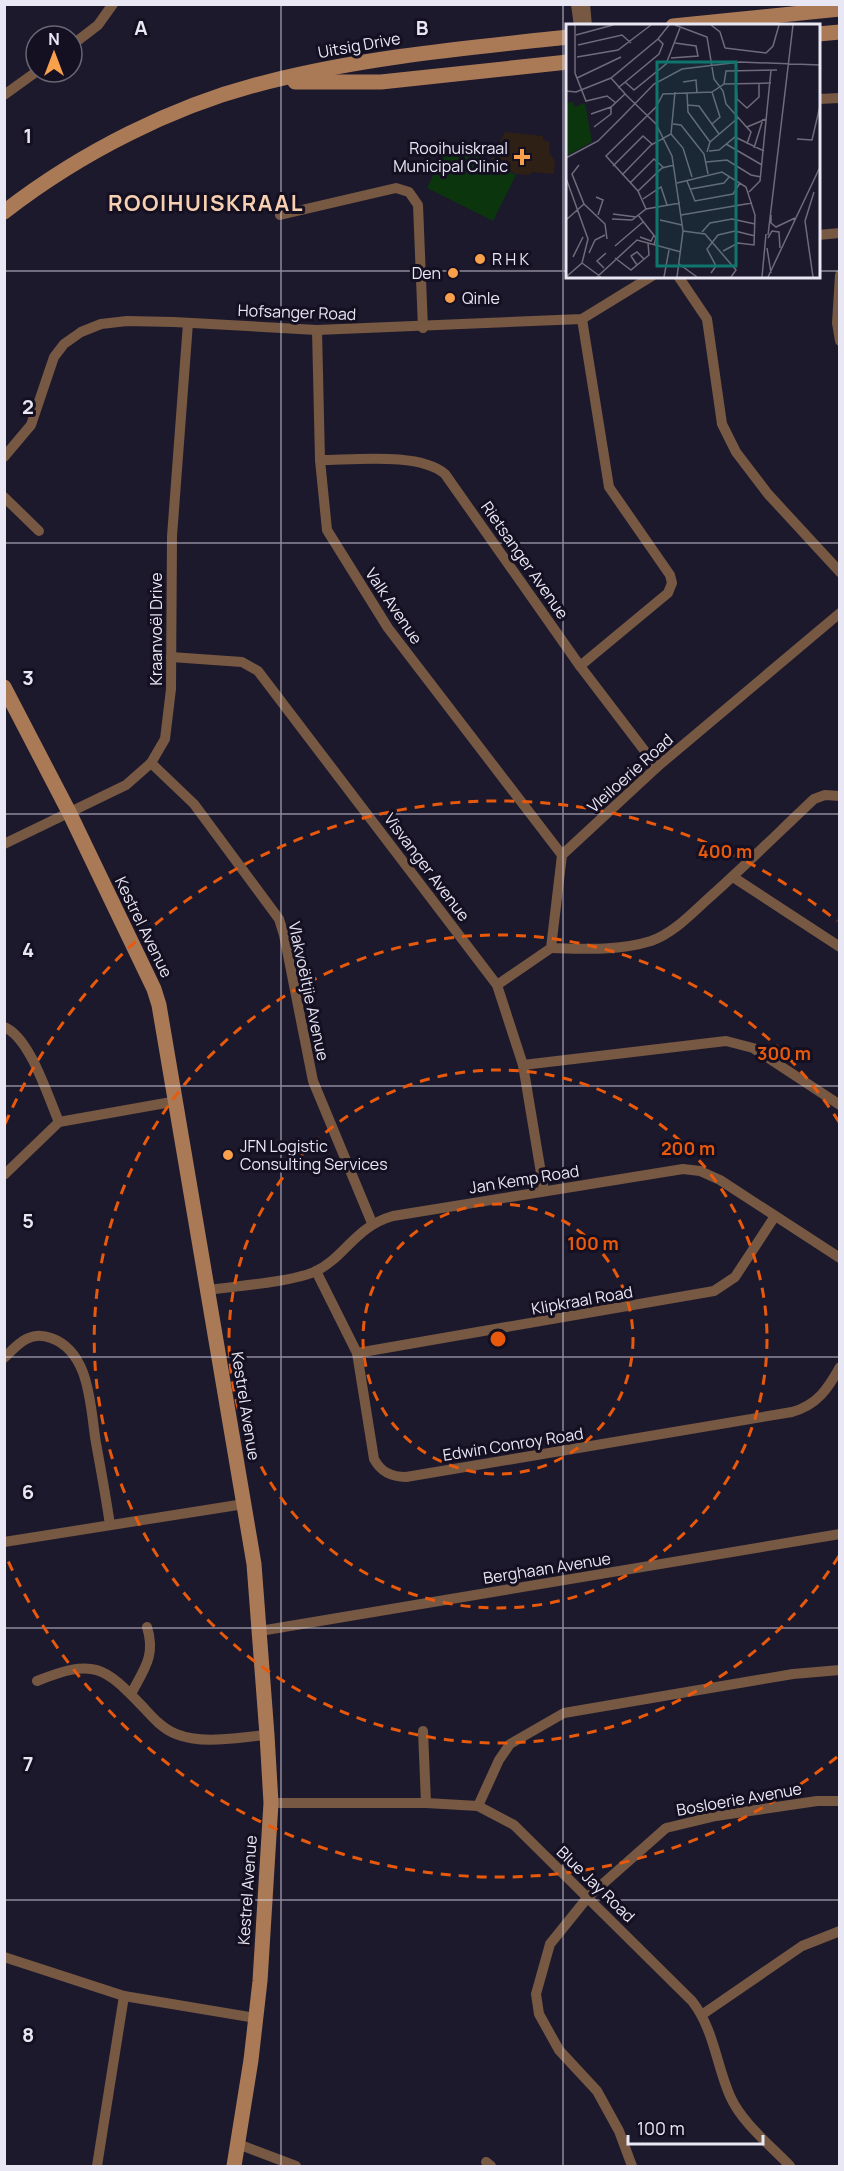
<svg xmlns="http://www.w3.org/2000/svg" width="844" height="2171" font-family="Manrope,sans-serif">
<rect width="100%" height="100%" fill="#1d192c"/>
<path fill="#2e2015" d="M505 132 543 136V140L550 142 549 152 555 162 554 174 533 172 528 175 516 174 491 161Z"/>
<path fill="#0b350c" d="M449 142 516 175 493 221 427 188Z"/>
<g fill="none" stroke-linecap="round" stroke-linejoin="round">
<g stroke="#765843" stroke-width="10">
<path d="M576 4 579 26"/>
<path d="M585 4 587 26"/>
<path d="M72 45 98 25 113 4"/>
<path d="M4 95 36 72"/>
<path d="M818 99 840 98"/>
<path d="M280 215 396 188 409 192 418 205 423 328"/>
<path d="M818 235 840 233"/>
<path d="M840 275 837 323 840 341"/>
<path d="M678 276 707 319 722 424 736 452 768 494 840 572"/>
<path d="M317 330 320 460 327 530 388 628 562 855"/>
<path d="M4 457 31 425 54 357 64 344 81 332 101 324 127 321 174 322 317 330 582 319 652 276"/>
<path d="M320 460C353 460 420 452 445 474L580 666 657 767"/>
<path d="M4 497 39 531"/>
<path d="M171 657 242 662 258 671 497 985 523 1065 544 1191"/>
<path d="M580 666 668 593 672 583 670 575 609 487 582 319"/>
<path d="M151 763 194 804 279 919 284 935 313 1081 372 1223"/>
<path d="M4 844 126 785 151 763 165 739 171 689 172 536 188 323"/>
<path d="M733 877 840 947"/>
<path d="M551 948C584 949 619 951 651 941 674 933 692 913 710 897 746 865 779 832 814 799L825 795 840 796"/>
<path d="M497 985 551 948 562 855 657 767 840 613"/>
<path d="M4 1027C30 1037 48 1097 59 1122"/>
<path d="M523 1065 726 1041 753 1048 840 1105"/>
<path d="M4 1175 59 1122 177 1101"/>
<path d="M316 1271 357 1353 374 1459C381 1472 391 1477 406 1477L792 1412C817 1405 828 1389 840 1367"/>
<path d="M209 1290C236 1286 291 1282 314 1272 345 1258 354 1227 393 1216L683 1169 700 1171 720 1180 840 1258"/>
<path d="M357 1353 714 1291 735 1277 775 1216"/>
<path d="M4 1358C18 1344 30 1330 51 1338 91 1352 90 1408 96 1443 101 1470 106 1498 110 1525"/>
<path d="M4 1542 244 1504"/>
<path d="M260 1631 840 1534"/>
<path d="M37 1681C94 1658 104 1666 144 1708 153 1718 163 1729 176 1734 203 1745 239 1737 267 1735"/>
<path d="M131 1694C144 1669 156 1656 147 1627"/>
<path d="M423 1731 426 1803"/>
<path d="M271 1803H426L478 1806 514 1825 692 2001C714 2029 716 2064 730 2096 742 2123 770 2145 790 2166"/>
<path d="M478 1806 499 1760 510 1744 564 1713 793 1674 840 1670"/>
<path d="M4 1957 124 1996 256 2018"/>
<path d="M703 2014 802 1946 840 1931"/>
<path d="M238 2144 296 2166"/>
<path d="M486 2162 491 2166"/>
<path d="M97 2166 124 1996"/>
<path d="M632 2166 619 2131 597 2091 559 2050 539 2014 536 1994 550 1944 588 1897 666 1828 716 1816 817 1801H840"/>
</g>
<g stroke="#aa7a57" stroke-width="15">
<path d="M673 26 840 9"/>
<path d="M818 34 840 32"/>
<path d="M295 82H381L568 62"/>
<path d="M4 212C80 153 174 105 267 82 366 57 467 48 568 37"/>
<path d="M4 687 69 812 154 989 159 1005 254 1564 267 1735 271 1803 260 1981 251 2060 234 2166"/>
</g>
</g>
<path fill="none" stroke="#e9e7f4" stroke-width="1.5" stroke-opacity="0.55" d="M281 4V2166M563 4V2166M4 271H568M818 271H840M4 543H840M4 814H840M4 1086H840M4 1357H840M4 1628H840M4 1900H840"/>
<g fill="none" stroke="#e8590c" stroke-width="3" stroke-dasharray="10 8">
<circle cx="498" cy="1339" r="135"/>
<circle cx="498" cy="1339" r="269"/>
<path d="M839 1556A404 404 0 1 1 839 1122"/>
<path d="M837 1757A538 538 0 0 1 5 1554M5 1124A538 538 0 0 1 837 921"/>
</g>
<g fill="#f8a04b" stroke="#141022" stroke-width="2">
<path d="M519 148h6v6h6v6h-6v6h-6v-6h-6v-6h6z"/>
<circle cx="480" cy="259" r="6"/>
<circle cx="453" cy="273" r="6"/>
<circle cx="450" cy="298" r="6"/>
<circle cx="228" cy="1155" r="6"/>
</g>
<g text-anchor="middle" stroke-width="6" stroke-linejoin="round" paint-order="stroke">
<g font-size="16" fill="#e9e7f4" stroke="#141022">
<text transform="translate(359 45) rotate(-10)" y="6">Uitsig Drive</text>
<text transform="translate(297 312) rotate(2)" y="6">Hofsanger Road</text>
<text transform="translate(525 560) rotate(55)" y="6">Rietsanger Avenue</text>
<text transform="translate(394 606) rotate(56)" y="6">Valk Avenue</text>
<text transform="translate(156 629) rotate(-90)" y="6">Kraanvoël Drive</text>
<text transform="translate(630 773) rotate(-42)" y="6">Vleiloerie Road</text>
<text transform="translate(427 867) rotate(53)" y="6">Visvanger Avenue</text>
<text transform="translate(144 927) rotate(64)" y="6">Kestrel Avenue</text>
<text transform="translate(309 991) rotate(78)" y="6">Vlakvoëltjie Avenue</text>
<text transform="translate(524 1179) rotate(-9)" y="6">Jan Kemp Road</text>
<text transform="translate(582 1300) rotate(-10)" y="6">Klipkraal Road</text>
<text transform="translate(246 1406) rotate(81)" y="6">Kestrel Avenue</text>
<text transform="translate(513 1444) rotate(-9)" y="6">Edwin Conroy Road</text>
<text transform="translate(547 1568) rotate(-9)" y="6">Berghaan Avenue</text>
<text transform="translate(739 1799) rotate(-10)" y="6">Bosloerie Avenue</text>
<text transform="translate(596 1884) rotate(44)" y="6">Blue Jay Road</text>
<text transform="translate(247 1890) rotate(-86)" y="6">Kestrel Avenue</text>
</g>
<g font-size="16" fill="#e9e7f4" stroke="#141022" text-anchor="start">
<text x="508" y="154" text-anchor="end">Rooihuiskraal<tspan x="508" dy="18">Municipal Clinic</tspan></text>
<text x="492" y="265">R H K</text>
<text x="441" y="279" text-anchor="end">Den</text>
<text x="462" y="304">Qinle</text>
<text x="240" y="1152">JFN Logistic<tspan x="240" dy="18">Consulting Services</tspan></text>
</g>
<g font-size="22" font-weight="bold" letter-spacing="1.5" fill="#f6d0b1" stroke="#141022">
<text x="206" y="211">ROOIHUISKRAAL</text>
</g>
</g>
<g transform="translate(566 24)">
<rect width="254" height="254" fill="#1d192c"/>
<path d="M7 78 9 83 19 79 26 118 0 132V79Z" fill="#0b350c"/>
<path fill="none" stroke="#6f6b7c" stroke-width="1.5" d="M9 1V49L20 77 41 72 50 79M109 1 141 13 148 55 157 67 160 80 185 108 181 120M145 1 154 8 159 24M0 11V46M10 11 47 1M12 21 56 11 65 19M159 24 200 29 207 22 213 1M11 33 52 26 85 1M105 34 132 32 130 22 109 19M11 54 55 33M45 54 61 72M59 58 68 66 100 40 114 4M117 58 130 56 131 69M158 60 205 59M170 60 171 75 181 84 193 73V59M52 64 93 30 97 20 92 15M0 67 10 68 45 54 92 15 103 1M121 69 122 88 144 118M61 72 90 100 106 132 117 207 111 253M121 81 133 82 153 110M25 90 45 83 59 70M56 93 88 60 116 45 174 38 254 41M107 100 115 101 138 130 142 150M146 100 154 93 146 68M28 103 45 90V83M181 103 200 95M105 110 117 124 126 153M231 115 246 116 254 82M160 120 196 141M188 124 197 95M143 127 153 126 169 113 198 127M141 128 144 118 172 94M0 134 32 117 59 90M140 138 161 136 185 151 195 153M13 141 6 150 18 180 39 200 41 215M47 142 77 112 86 120M56 151 85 121 105 110 109 68M0 154 22 215 16 239 0 253M121 157 129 177 167 170 174 159M64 159 88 135 97 143M111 159 156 148 180 163 189 191 188 221 172 219 157 227M125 165 158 159 164 152M72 167 96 144 108 141M183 168 194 157 205 46M30 173 37 176 32 191M77 175 95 163 101 181M80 185 72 167 40 132 90 83 97 70 146 68 158 60 160 47 211 46M47 190 70 193M72 191 90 214 88 221M115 191 186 179M205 191V199L210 203 229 194M46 195 66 196 80 185 114 179M0 196 18 180M94 196 116 201M117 207 139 210 170 246 165 253M136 208 144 199 166 195 189 200M202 211 227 1M74 213 85 217 88 211M202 214 206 207 213 208 214 224M49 222 77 198M201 224 205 249M23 229 29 216 39 211M7 233 17 213M49 234 65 246 83 231 82 219M16 239 35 253M113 240 131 253M71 241 65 232 71 228 78 235M38 244 31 237 40 229M145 249 150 242 141 225 152 211 169 207 189 212M31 253 71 216 115 228M98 253 103 226M196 253 200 210M202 253 254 143M247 253 239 197 248 168"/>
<path fill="#0f766e" fill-opacity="0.15" stroke="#0f766e" stroke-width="3" d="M91 38H170V242H91Z"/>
<rect width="254" height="254" fill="none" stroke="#e9e7f4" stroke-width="3"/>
</g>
<g font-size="20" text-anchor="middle" font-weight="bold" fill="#e9e7f4" stroke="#141022" stroke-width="6" stroke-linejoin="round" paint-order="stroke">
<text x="141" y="35">A</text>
<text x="422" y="35">B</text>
<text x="28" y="143">1</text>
<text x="28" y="414">2</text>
<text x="28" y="685">3</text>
<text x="28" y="957">4</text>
<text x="28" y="1228">5</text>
<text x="28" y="1499">6</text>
<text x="28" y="1771">7</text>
<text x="28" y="2042">8</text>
</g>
<circle cx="498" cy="1339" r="9" fill="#e8590c" stroke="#141022" stroke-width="3"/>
<g font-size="18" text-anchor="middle" font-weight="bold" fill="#e8590c" stroke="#141022" stroke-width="6" stroke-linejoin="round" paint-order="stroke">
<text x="725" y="858">400 m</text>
<text x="784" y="1060">300 m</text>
<text x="688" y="1155">200 m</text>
<text x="593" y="1250">100 m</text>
</g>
<rect width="844" height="2171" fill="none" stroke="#e9e7f4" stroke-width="12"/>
<g transform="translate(54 54)"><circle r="28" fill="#141022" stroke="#696676" stroke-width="1.5"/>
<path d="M0-4.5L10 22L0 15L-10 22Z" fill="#f8a04b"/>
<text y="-9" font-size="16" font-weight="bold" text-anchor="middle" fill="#e9e7f4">N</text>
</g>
<path d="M628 2135v9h135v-9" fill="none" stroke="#e9e7f4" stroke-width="3"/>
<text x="637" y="2135" font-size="18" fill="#e9e7f4" stroke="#141022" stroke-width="4.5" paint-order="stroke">100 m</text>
</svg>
